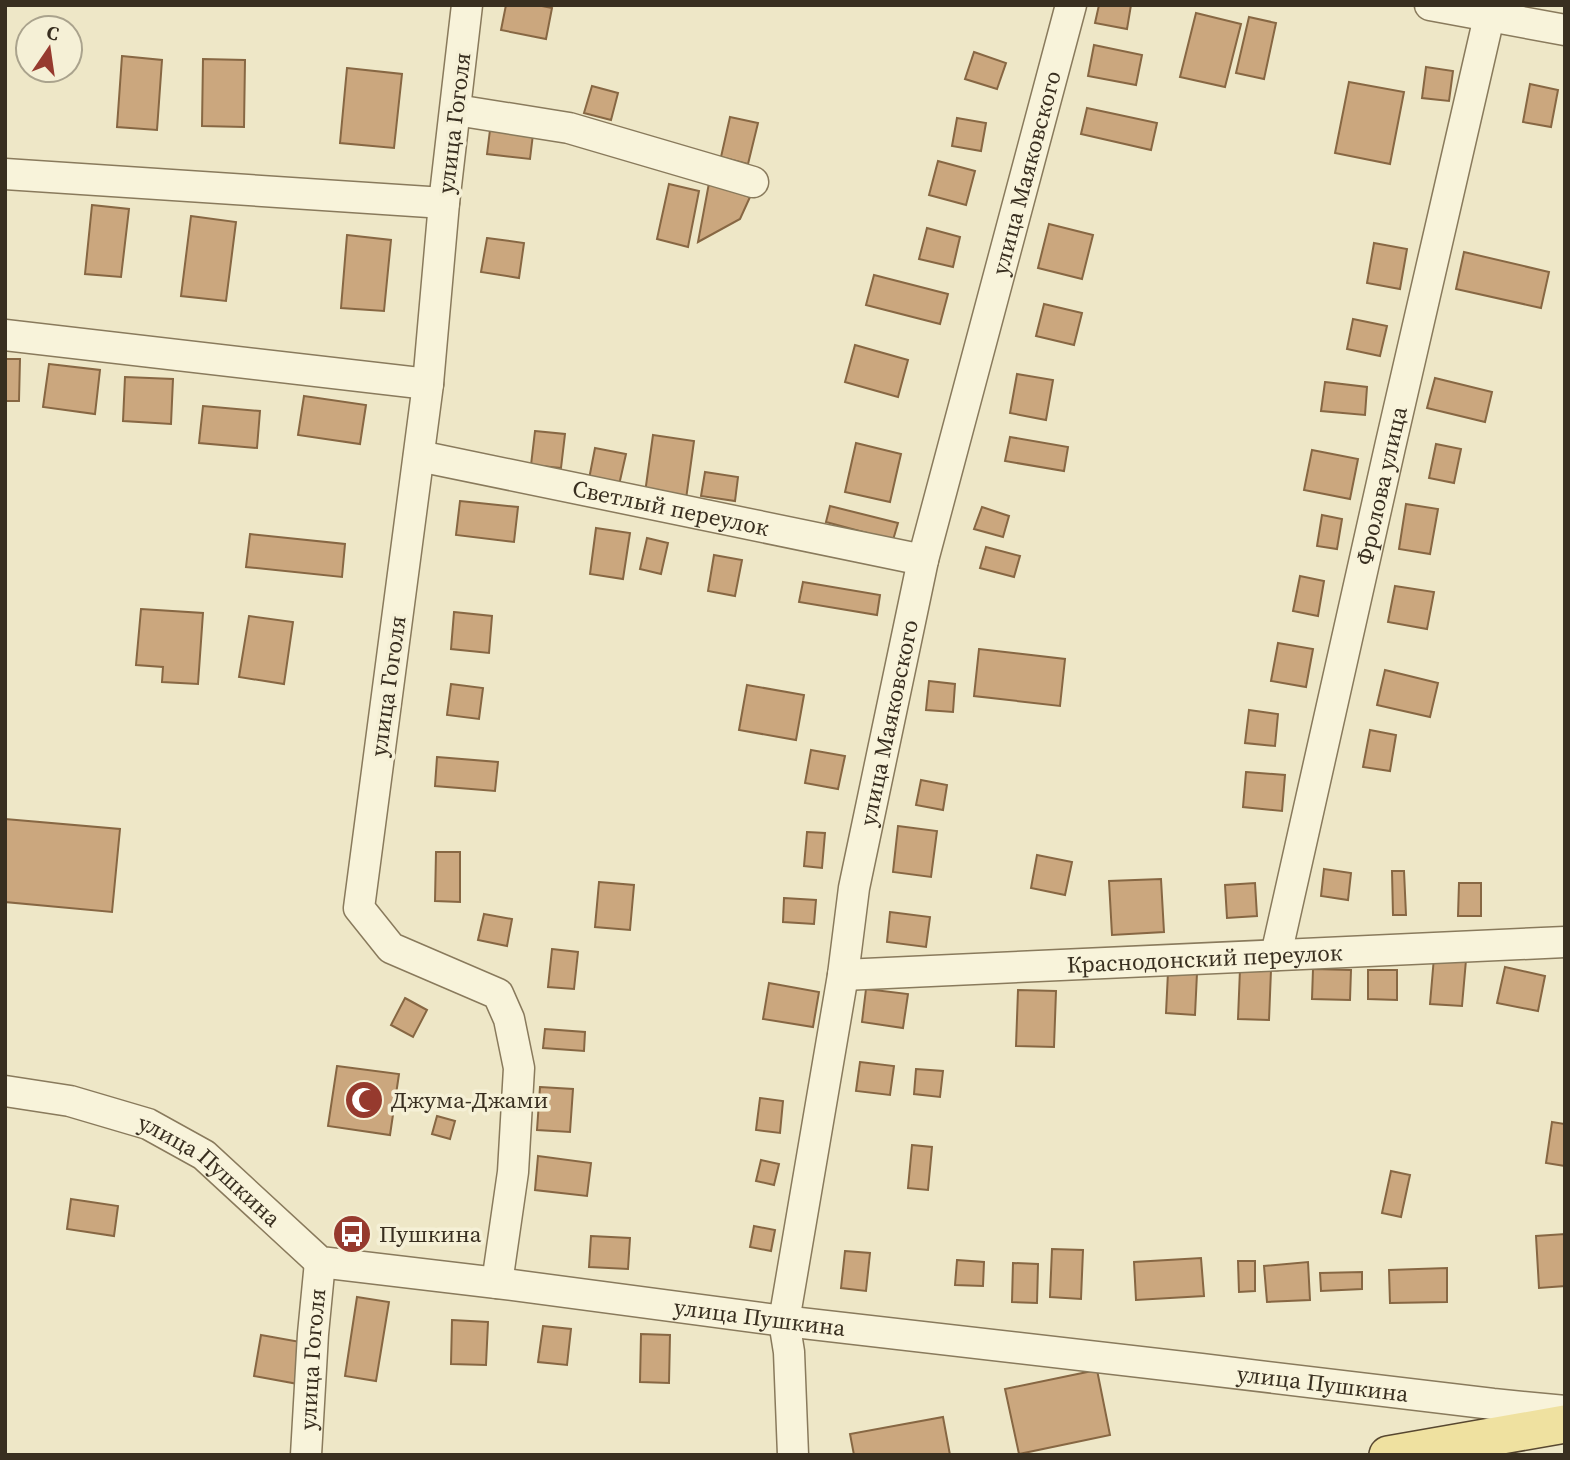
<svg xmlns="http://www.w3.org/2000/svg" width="1570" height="1460" font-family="'Source Serif 4',serif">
<rect width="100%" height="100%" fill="#eee7c7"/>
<g fill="#cba77e" stroke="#876743" stroke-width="2">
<path d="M506 5H537L552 8 546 39 501 30Z"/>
<path d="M1099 5H1131L1127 29 1095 23Z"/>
<path d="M1196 13 1241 24 1225 87 1180 77Z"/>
<path d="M1249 17 1276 23 1264 79 1236 73Z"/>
<path d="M1094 45 1142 55 1136 85 1088 76Z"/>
<path d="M974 52 1006 63 997 89 965 79Z"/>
<path d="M122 56 162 60 157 130 117 127Z"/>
<path d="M203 59 245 60 244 127 202 126Z"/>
<path d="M1426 67 1453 71 1449 101 1422 98Z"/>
<path d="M347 68 402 74 394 148 340 143Z"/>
<path d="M1349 82 1404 92 1390 164 1335 153Z"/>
<path d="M1530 84 1558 90 1551 127 1523 122Z"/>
<path d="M592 86 618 93 611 120 584 113Z"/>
<path d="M1087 108 1157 123 1151 150 1081 134Z"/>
<path d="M730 117 758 123 748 164 721 157Z"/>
<path d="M957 118 986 123 981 151 952 146Z"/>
<path d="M491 122 534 126 530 159 487 154Z"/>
<path d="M938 161 975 171 966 205 929 195Z"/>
<path d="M709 183 750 197 740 219 698 242Z"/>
<path d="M669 184 699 191 688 247 657 239Z"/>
<path d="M92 205 129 209 121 277 85 274Z"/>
<path d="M191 216 236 222 226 301 181 296Z"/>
<path d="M1049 224 1093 235 1082 279 1038 268Z"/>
<path d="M927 228 960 237 953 267 919 259Z"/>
<path d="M347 235 391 240 384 311 341 308Z"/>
<path d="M487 238 524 243 519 278 481 272Z"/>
<path d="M1374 243 1407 249 1400 289 1367 283Z"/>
<path d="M1464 252 1549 272 1541 308 1456 289Z"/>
<path d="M874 275 948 294 940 324 866 305Z"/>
<path d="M1044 304 1082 313 1074 345 1036 336Z"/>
<path d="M1353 319 1387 326 1380 356 1347 349Z"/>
<path d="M855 345 908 360 898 397 845 382Z"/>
<path d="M5 359H20L19 401H5Z"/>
<path d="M49 364 100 370 95 414 43 407Z"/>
<path d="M1017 374 1053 380 1046 420 1010 413Z"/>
<path d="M125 377 173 379 171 424 123 421Z"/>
<path d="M1435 378 1492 392 1485 422 1427 408Z"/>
<path d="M1325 382 1367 387 1365 415 1321 411Z"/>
<path d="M304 396 366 405 360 444 298 435Z"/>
<path d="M203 406 260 411 257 448 199 443Z"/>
<path d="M535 431 565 434 561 468 531 465Z"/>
<path d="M653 435 694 441 686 499 645 493Z"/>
<path d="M1010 437 1068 447 1064 471 1005 461Z"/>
<path d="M856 443 901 454 890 502 845 492Z"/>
<path d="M1436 444 1461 449 1454 483 1429 478Z"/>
<path d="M595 448 626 454 619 485 589 479Z"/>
<path d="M1312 450 1358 459 1350 499 1304 490Z"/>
<path d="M705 472 738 477 735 501 701 496Z"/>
<path d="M460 501 518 507 514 542 456 535Z"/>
<path d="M1406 504 1438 509 1430 554 1399 549Z"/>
<path d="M830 506 898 523 893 540 826 522Z"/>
<path d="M982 507 1009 516 1003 537 974 529Z"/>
<path d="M1322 515 1342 519 1337 549 1317 546Z"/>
<path d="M596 528 630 533 623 579 590 574Z"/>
<path d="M250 534 345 544 342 577 246 567Z"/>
<path d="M647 538 668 543 661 574 640 569Z"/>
<path d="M986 547 1020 556 1014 577 980 568Z"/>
<path d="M714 555 742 560 735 596 708 591Z"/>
<path d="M1300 576 1324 581 1318 616 1293 611Z"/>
<path d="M803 582 880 595 877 615 799 602Z"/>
<path d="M1395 586 1434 592 1427 629 1388 622Z"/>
<path d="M141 609 203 613 198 684 162 682 163 667 136 665Z"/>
<path d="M454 612 492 616 489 653 451 649Z"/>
<path d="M249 616 293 622 284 684 239 677Z"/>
<path d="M1278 643 1313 649 1306 687 1271 681Z"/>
<path d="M979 649 1065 659 1060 706 974 696Z"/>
<path d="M1385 670 1438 683 1430 717 1377 705Z"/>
<path d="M929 681 955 684 953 712 926 710Z"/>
<path d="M451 684 483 688 479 719 447 715Z"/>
<path d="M747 685 804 695 796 740 739 730Z"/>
<path d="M1249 710 1278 714 1275 746 1245 743Z"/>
<path d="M1370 730 1396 735 1390 771 1363 767Z"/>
<path d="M811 750 845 756 838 789 805 783Z"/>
<path d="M437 757 498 762 495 791 435 786Z"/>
<path d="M1246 772 1285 775 1282 811 1243 807Z"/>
<path d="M921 780 947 785 943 810 916 805Z"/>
<path d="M5 819 120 829 112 912 5 902Z"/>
<path d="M898 826 937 831 931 877 893 872Z"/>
<path d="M807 832 825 833 822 868 804 866Z"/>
<path d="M436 852H460V902L435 901Z"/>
<path d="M1037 855 1072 862 1065 895 1031 888Z"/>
<path d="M1324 869 1351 873 1348 900 1321 896Z"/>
<path d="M1392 871H1404L1406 915H1393Z"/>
<path d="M1161 879 1164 932 1112 935 1109 881Z"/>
<path d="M599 882 634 885 630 930 595 927Z"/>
<path d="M1255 883 1257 916 1227 918 1225 885Z"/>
<path d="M1459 883H1481V916H1458Z"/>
<path d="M784 898 816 900 814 924 783 922Z"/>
<path d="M890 912 930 917 926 947 887 942Z"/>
<path d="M484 914 512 919 507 946 478 940Z"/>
<path d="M552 949 578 952 574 989 548 987Z"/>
<path d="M1434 957 1466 960 1462 1006 1430 1004Z"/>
<path d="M1505 967 1545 976 1538 1011 1497 1003Z"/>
<path d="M1240 969 1271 970 1269 1020 1238 1019Z"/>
<path d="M1313 969 1351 970 1350 1000 1312 999Z"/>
<path d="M1368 970H1397V1000L1368 999Z"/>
<path d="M1168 972 1197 973 1195 1015 1166 1013Z"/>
<path d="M769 983 819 992 813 1027 763 1019Z"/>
<path d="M866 989 908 994 903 1028 862 1022Z"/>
<path d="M1018 990 1056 991 1054 1047 1016 1046Z"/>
<path d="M405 998 427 1010 413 1037 391 1025Z"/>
<path d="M545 1029 585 1032 584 1051 543 1048Z"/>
<path d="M860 1062 894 1066 890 1095 856 1091Z"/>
<path d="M337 1066 399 1074 390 1135 328 1126Z"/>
<path d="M916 1069 943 1071 940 1097 914 1094Z"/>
<path d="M540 1087 573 1089 570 1132 537 1130Z"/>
<path d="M760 1098 783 1101 780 1133 756 1130Z"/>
<path d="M437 1116 455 1121 450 1139 432 1134Z"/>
<path d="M1552 1122 1565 1124V1166L1546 1163Z"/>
<path d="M912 1145 932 1147 928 1190 908 1188Z"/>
<path d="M538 1156 591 1163 587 1196 535 1190Z"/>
<path d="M761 1160 779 1164 774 1185 756 1181Z"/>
<path d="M1391 1171 1410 1175 1401 1217 1382 1213Z"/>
<path d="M71 1199 118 1206 114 1236 67 1229Z"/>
<path d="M754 1226 775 1230 771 1251 750 1247Z"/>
<path d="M1565 1234V1286L1539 1288 1536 1236Z"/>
<path d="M591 1236 630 1238 628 1269 589 1267Z"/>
<path d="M1052 1249 1083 1250 1081 1299 1050 1297Z"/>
<path d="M845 1251 870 1253 866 1291 841 1288Z"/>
<path d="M1201 1258 1204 1296 1136 1300 1134 1262Z"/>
<path d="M957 1260 984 1262 983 1286 955 1285Z"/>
<path d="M1238 1261H1255V1291L1239 1292Z"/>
<path d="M1308 1262 1310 1300 1267 1302 1264 1266Z"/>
<path d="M1013 1263 1038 1264 1037 1303 1012 1302Z"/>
<path d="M1447 1268V1302L1390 1303 1389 1270Z"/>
<path d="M1362 1272V1289L1321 1291 1320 1273Z"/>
<path d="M357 1297 389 1302 376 1381 345 1376Z"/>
<path d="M452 1320 488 1322 486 1365 451 1364Z"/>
<path d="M543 1326 571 1329 567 1365 538 1362Z"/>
<path d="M641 1334 670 1335 669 1383 640 1382Z"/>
<path d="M261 1335 306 1343 298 1384 254 1376Z"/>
<path d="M1097 1370 1110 1435 1019 1454 1005 1389Z"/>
<path d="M943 1417 950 1455H854L850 1434Z"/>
</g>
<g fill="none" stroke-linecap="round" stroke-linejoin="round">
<defs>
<g id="minor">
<path d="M467 5 444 203 428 384 359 908 391 948 498 994 509 1019 519 1068 513 1172 497 1283"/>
<path d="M1430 5 1565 30"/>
<path d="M456 110 569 128 753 182"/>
<path d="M5 174 444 203"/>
<path d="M5 335 428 384"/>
<path id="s1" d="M419 456 923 560"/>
<path id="s2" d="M1276 955 1390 447 1489 17"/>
<path id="s3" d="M843 975 1565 942"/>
<path id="s4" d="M5 1091 70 1101 148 1124 204 1155 320 1262 497 1283 784 1321 1201 1369 1493 1404 1565 1411"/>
<path id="s5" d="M306 1455 313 1334 320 1262"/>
<path id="s6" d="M793 1455 789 1352 784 1321 843 975 854 888 923 560 1071 5"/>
</g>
<path id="major" d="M1388 1455 1565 1424"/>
</defs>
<use href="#minor" stroke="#897a5c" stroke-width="33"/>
<use href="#major" stroke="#574730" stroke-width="40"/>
<use href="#minor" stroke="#f8f3da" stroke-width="30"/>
<use href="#major" stroke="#efe1a0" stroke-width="37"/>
</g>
<defs>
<symbol id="mosque-disc" viewBox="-11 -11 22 22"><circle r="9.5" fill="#963a2e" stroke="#f5f0d6"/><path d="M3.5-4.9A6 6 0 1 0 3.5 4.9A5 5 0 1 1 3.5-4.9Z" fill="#fff"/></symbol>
<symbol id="bus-disc" viewBox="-11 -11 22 22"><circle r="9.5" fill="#963a2e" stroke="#f5f0d6"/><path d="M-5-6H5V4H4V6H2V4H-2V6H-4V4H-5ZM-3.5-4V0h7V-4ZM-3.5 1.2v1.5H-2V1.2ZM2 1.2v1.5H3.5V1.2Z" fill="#fff"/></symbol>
</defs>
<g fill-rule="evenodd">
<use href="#mosque-disc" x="342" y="1078" width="44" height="44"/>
<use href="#bus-disc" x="330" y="1212" width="44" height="44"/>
</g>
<g text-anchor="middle" stroke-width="7" stroke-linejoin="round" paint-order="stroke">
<g font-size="23" fill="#392f20" stroke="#f5f0d6">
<text transform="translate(454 123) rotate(-83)" y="8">улица Гоголя</text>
<text dy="8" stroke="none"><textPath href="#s6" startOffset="1309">улица Маяковского</textPath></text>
<text dy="8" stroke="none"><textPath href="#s2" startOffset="481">Фролова улица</textPath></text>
<text dy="8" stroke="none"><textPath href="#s1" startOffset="257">Светлый переулок</textPath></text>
<text transform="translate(388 686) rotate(-82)" y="8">улица Гоголя</text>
<text dy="8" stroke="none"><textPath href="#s6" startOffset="742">улица Маяковского</textPath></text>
<text dy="8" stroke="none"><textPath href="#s3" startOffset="362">Краснодонский переулок</textPath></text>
<text dy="8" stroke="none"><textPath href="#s4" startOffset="224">улица Пушкина</textPath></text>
<text dy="8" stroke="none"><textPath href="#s4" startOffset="812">улица Пушкина</textPath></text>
<text dy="8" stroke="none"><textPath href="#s5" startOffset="96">улица Гоголя</textPath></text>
<text dy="8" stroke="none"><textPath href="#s4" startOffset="1379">улица Пушкина</textPath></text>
</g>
<g font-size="23" fill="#392f20" stroke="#f5f0d6" text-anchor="start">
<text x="391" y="1108">Джума-Джами</text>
<text x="379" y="1242">Пушкина</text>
</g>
</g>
<rect width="1570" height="1460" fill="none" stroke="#392f20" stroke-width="14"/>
<g transform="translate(49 49) rotate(13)"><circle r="33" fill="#f5f0d6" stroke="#aaa38d" stroke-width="2"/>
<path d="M0-5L12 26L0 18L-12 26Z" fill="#963a2e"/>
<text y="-10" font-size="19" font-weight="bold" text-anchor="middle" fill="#392f20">С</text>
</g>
</svg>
